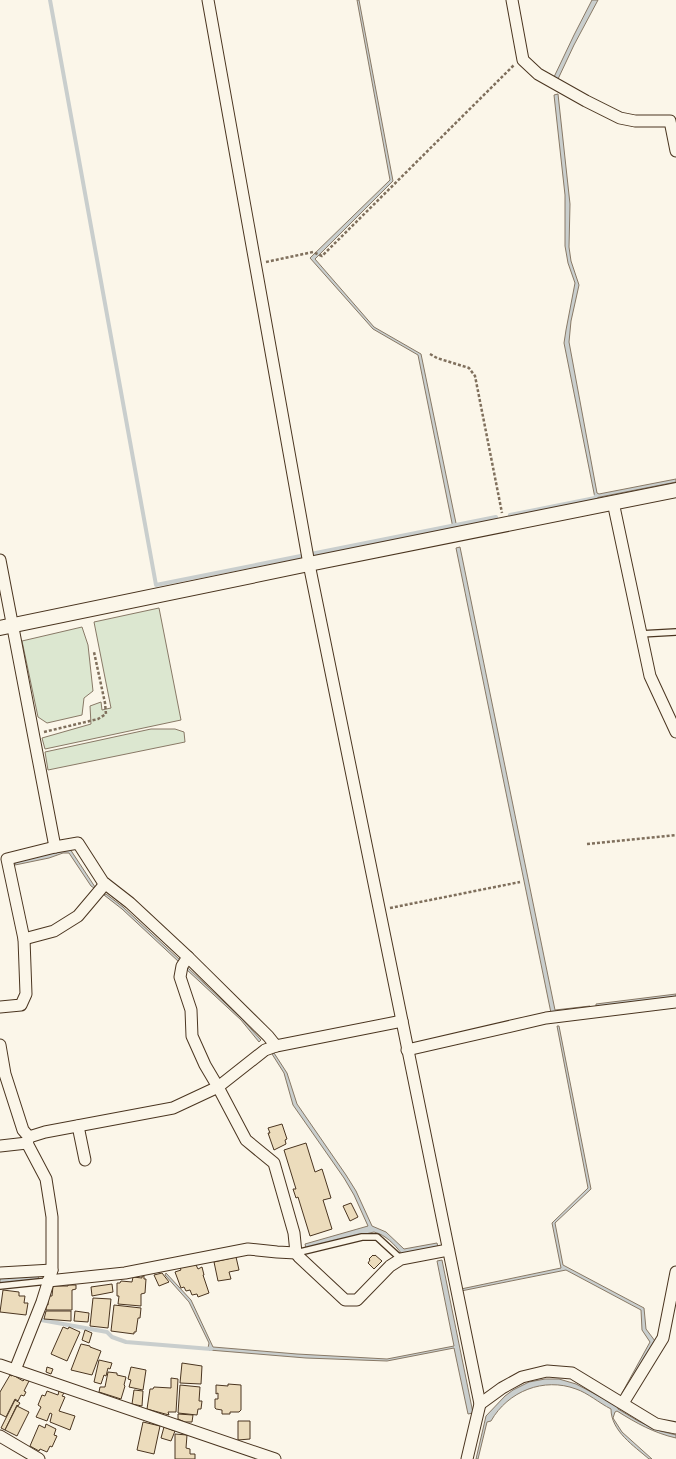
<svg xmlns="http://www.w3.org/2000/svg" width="676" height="1459" font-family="'Roboto Condensed',sans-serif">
<rect width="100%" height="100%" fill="#fbf6e9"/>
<g fill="#dce7d0" stroke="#887966">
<path d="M159 608 181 720 45 749 42 738 91 724 90 706 101 702 102 710 111 708 94 622Z"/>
<path d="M82 627 88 645 93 691 84 698 82 715 47 723 38 717 22 641Z"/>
<path d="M151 729H175L184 732 185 742 48 770 45 752Z"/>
</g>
<g fill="#c9cecd" stroke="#887966">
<path d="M357 0H359L393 181 315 259 374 327 421 354 457 528H453L418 355 373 329 310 258 390 180Z"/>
<path d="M592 0H598L574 45 558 79 554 77 574 35Z"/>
<path d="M558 94 570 204 569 247 571 261 579 285 571 321 569 342 597 493 599 494 676 479V482L595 498 564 343 566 330 575 283 568 263 565 246V195L554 95Z"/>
<path d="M460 547 555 1010 590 1006 591 1009 551 1013 456 548Z"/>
<path d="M65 849H70L95 887 94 888 91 886 69 853H63L49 858 15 865V862Z"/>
<path d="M106 894 123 907 180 960 179 962 122 909 104 895Z"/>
<path d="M187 967 242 1019 261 1040 259 1042 241 1020 186 969Z"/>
<path d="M676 994V998L596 1008V1004Z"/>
<path d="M557 1026H559L591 1189 555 1223 563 1265 644 1308 646 1329 655 1341 624 1395 622 1393 650 1342 642 1330 641 1310 566 1270 461 1291V1289L561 1268 552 1223 588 1188Z"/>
<path d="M274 1053 287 1073 297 1104 346 1175 356 1191 372 1226 386 1232 404 1249 437 1243 438 1247 402 1254C394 1244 386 1235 374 1232L306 1248 305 1244 368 1226 354 1195 344 1178 293 1105 284 1073 272 1054Z"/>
<path d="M442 1260 473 1413 468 1414 454 1348 387 1361 306 1358 209 1350 208 1348 209 1343 189 1302 165 1275 166 1273 191 1300 213 1347 297 1354 387 1359 454 1346 437 1261Z"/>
<path d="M39 1275 38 1279 0 1283V1278Z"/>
<path d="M545 1379H559L576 1384 614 1404 618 1407V1409L638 1421 660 1431 676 1435V1438C654 1433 636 1423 617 1411L615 1412 613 1418 622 1432 652 1459H649C634 1446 611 1431 611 1409 599 1403 588 1393 576 1389 544 1377 508 1391 491 1421L487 1422 478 1459H476L486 1416 505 1396 513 1390 529 1382Z"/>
</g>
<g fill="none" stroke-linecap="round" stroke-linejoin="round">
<g stroke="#c9cecd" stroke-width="4">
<path d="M50 0 156 585 496 517"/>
<path d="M510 515 595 498 596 496"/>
<path d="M41 1320 107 1332 112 1337 126 1342 211 1349"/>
</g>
</g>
<g fill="#ecdcbc" stroke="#4a3520">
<path d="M282 1124 287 1139 285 1140 286 1144 274 1150 268 1133H270L268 1128Z"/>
<path d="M306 1143 315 1172 322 1169 331 1198 323 1200 332 1229 310 1236 298 1197 296 1198 293 1189H296L284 1150Z"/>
<path d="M351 1203 358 1217 350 1221 343 1206Z"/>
<path d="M373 1255 374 1256 375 1255 382 1261 374 1269 368 1263 370 1260 369 1259Z"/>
<path d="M236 1257 239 1270 229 1272 231 1279 218 1281 214 1262Z"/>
<path d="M195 1263 198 1269 202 1267 204 1275H203L209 1293 198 1297 197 1294 192 1295 190 1290 186 1291 184 1287 181 1288 175 1272 181 1270 180 1268Z"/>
<path d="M162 1273 169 1282 159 1286 154 1275Z"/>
<path d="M142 1276H144V1279H146L145 1293 141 1294V1306L118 1304 119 1296H117V1283H120L121 1281 132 1282 133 1277 142 1278Z"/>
<path d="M112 1284 113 1292 92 1296 91 1287Z"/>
<path d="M68 1285H76V1289L72 1290V1310H46V1304L48 1305V1296H52L53 1286H68Z"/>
<path d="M3 1290 19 1292V1296H25L24 1303H28L26 1315 0 1312Z"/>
<path d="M93 1298 111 1299 108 1328 90 1326Z"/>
<path d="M114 1305 141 1308 140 1318H138L136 1332H134V1334L111 1331Z"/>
<path d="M46 1311H71V1321L44 1319Z"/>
<path d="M75 1311 89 1313 88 1322 74 1321Z"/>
<path d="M63 1327 68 1329 69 1327 80 1332 67 1361 51 1354Z"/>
<path d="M85 1330 92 1333 89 1343 82 1340Z"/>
<path d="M81 1344 90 1346V1347L101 1351 92 1375 71 1370Z"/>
<path d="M99 1360 112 1363 110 1369 108 1368 106 1376 104 1375 101 1384 94 1382Z"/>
<path d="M182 1363 202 1366 201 1384 180 1383Z"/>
<path d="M47 1367 53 1369 51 1374 46 1372Z"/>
<path d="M131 1367 146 1370 143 1390 129 1387 131 1380 128 1379Z"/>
<path d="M108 1372 117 1373V1375L126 1377 124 1385 125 1386 121 1399 99 1392 100 1387H105Z"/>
<path d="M10 1375 12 1376 13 1375 23 1381 25 1379 29 1381 24 1391 26 1392 24 1396 21 1395 18 1401 15 1399 6 1417 0 1414V1392Z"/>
<path d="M171 1378 178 1379 176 1412H168L169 1415 147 1409 150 1389H153L154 1387 171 1388Z"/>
<path d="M228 1384 241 1385V1410L239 1412H230V1414H222V1410L216 1409 215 1408V1399H218V1393L216 1394V1385L228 1386Z"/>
<path d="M180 1385 200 1387 199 1401H202L201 1409H198L197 1415 178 1413Z"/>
<path d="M134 1390 143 1391 142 1406 132 1404Z"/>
<path d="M47 1391 58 1395 59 1391 64 1393 62 1396 65 1397 59 1411 75 1416 70 1430 50 1422 52 1414 50 1413 47 1421 36 1417 41 1407 38 1405 42 1395 45 1396Z"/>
<path d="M15 1400 20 1403 18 1406 17 1405 5 1430 1 1428Z"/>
<path d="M17 1406 29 1412 17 1436 5 1430Z"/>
<path d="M178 1414 193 1415 192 1422H185L178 1419Z"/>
<path d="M238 1421H250V1439L238 1440Z"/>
<path d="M143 1422 160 1426 154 1454 137 1450Z"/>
<path d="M46 1424 56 1429 54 1435 57 1436 52 1447 50 1446 47 1452 40 1449 39 1451 30 1446 39 1425 45 1428Z"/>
<path d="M164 1427 175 1431 171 1441 161 1438Z"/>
<path d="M175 1434 187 1435 186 1448 190 1449V1454H195V1459H175Z"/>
</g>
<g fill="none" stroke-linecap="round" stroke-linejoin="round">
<defs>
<g id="service">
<path d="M640 634 676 632"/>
<path d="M296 1253 362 1237H377L401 1259"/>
<path d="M0 1286 48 1281"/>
</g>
<g id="minor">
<path d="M208 0 309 564 480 1404 467 1459"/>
<path d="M512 0 523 60 538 74 586 101 620 118 635 121H670L676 151"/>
<path d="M613 502 650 676 676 732"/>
<path d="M0 560 55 847"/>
<path d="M24 939 54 931 78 916 105 884"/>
<path d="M188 957 182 966 180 977 191 1010 192 1036 205 1065 218 1087 246 1140 274 1163 294 1233 296 1253 299 1257 345 1300H357L390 1266 401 1259 448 1250"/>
<path d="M0 1007 21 1005 26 994 24 939 7 859 55 847 78 843 103 882 130 903 188 957 268 1036 276 1046 402 1021"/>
<path d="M0 1045 5 1074 23 1130 29 1137"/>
<path d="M407 1050 546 1018 676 1002"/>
<path d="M78 1126 85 1160"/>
<path d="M0 1146 27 1143"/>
<path d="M0 1273 52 1270"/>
<path d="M48 1281 125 1273 248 1249 277 1252 296 1253"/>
<path d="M0 1365 275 1459"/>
<path d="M15 1370 42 1302 52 1270V1217L46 1179 27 1143 29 1137 45 1132 173 1108 218 1087 265 1050 276 1046"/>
<path d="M623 1403 663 1338 676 1272"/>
<path d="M480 1404 502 1388 522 1377 547 1371 572 1373 656 1424 676 1428"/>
<path d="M0 1436 39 1459"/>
</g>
<path id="tertiary" d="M0 628 309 564 676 490"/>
</defs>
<use href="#service" stroke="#4a3520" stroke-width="8"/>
<use href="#minor" stroke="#4a3520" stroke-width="13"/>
<use href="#tertiary" stroke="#4a3520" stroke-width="16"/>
<g stroke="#7f6f5c" stroke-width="2.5" stroke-dasharray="3 2" stroke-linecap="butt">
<path d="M266 262 313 252 322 256 514 65"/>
<path d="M430 354 437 358 469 368 475 376 502 513"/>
<path d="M44 732 98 719 106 714 105 703 94 652"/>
<path d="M587 844 676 835"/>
<path d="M390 908 520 882"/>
</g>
<use href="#service" stroke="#fbf6e9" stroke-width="5.5"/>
<use href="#minor" stroke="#fbf6e9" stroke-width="11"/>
<use href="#tertiary" stroke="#fbf6e9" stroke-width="14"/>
</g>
</svg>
